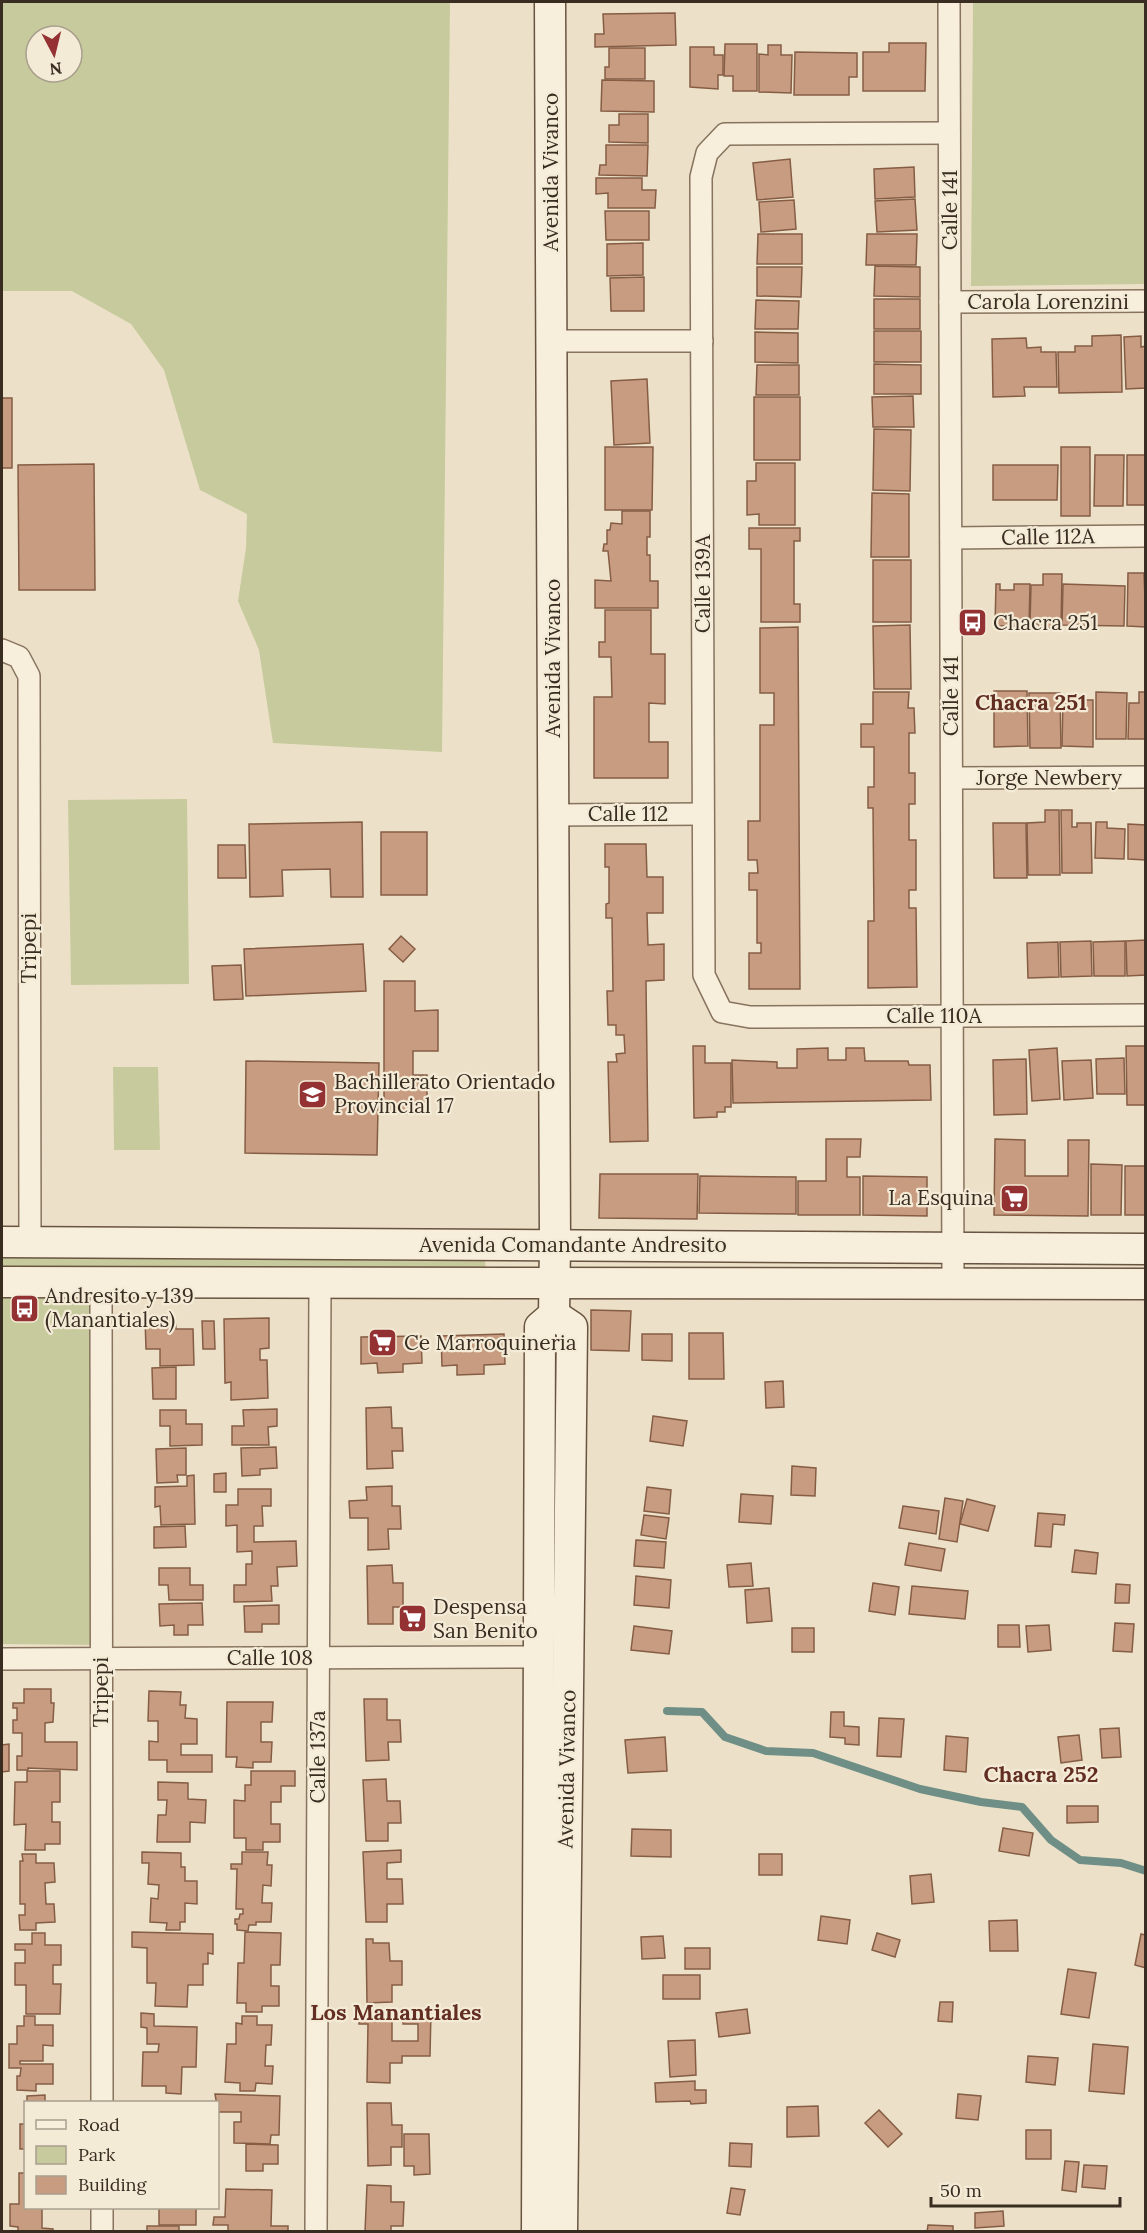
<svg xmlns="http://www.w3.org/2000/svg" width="1147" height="2233" font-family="Lora,serif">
<rect width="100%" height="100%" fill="#ece1c8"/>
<g fill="#c6ca9c" fill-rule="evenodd">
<path d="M2 2H450L442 752 273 743 259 650 238 601 246 548 247 514 200 490 164 370 131 324 72 291H2ZM36 36H72V72H36Z"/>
<path d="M973 2H1145V284L971 286Z"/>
<path d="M187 799 189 984 71 985 68 800Z"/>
<path d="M113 1067H158L160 1150H114Z"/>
<path d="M2 1255 481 1259 485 1261 486 1269H2Z"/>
<path d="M2 1293H93L95 1645 2 1644Z"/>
</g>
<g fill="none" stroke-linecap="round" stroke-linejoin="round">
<path stroke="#6f8f86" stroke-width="8" d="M667 1711 702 1712 725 1737 766 1751 813 1753 920 1789 981 1802 1022 1807 1051 1840 1080 1860 1121 1863 1146 1871"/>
</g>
<g fill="#c89c80" stroke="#855d45" stroke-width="1.5">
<path d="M675 13 676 45 595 47V34H604L603 14Z"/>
<path d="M889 43H926L925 91H863V52H889Z"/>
<path d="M725 44H757V91H733V76H724Z"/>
<path d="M768 45H781V55H792L791 93 759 92V54L768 55Z"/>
<path d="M690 47H714V55H723V75H718V89L690 87Z"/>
<path d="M609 48H645V79H605V67H609Z"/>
<path d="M795 52 857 53V77H849V95H794Z"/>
<path d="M602 80 654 81V112L601 111Z"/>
<path d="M619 114H648V143L609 142V125H619Z"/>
<path d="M606 145H648L647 176 599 175 600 165H606Z"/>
<path d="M790 159 793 197 757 200 753 163Z"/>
<path d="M914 167 915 197 875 199 874 169Z"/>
<path d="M596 178H642V190H656L655 208H608V193L596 194Z"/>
<path d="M915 199 917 230 877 232 875 201Z"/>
<path d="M794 200 796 229 761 232 759 202Z"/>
<path d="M605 211H649V240H606Z"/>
<path d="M758 234H802V264H757Z"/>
<path d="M867 234H917L916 265H866Z"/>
<path d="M643 243V275L607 276V244Z"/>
<path d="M875 266 920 267V297L874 296Z"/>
<path d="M757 267H802L801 297 757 296Z"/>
<path d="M644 277V311H611L610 278Z"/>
<rect x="874" y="299" width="46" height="30"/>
<path d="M756 300 799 301 798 329H755Z"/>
<rect x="874" y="331" width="47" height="31"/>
<path d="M755 332 798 333V363L755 362Z"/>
<path d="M1121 335 1122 392 1059 393 1058 352H1075V346H1092V336Z"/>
<path d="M1141 336V347L1146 346V388L1126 389 1124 337Z"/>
<path d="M1026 338 1027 348 1041 347V352H1056L1057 387H1024L1025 396 993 397 992 339Z"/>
<path d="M874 364 921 365V394H874Z"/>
<path d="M757 365H799V395H756Z"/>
<path d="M647 379 650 443 614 445 611 381Z"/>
<path d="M913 396 914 427H873L872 397Z"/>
<rect x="754" y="397" width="46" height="63"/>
<rect x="2" y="398" width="10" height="70"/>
<path d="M874 429 911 430 910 491 873 490Z"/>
<path d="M605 447H653L652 510H605Z"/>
<rect x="1061" y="447" width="29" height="69"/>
<path d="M1095 455H1124L1123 506H1094Z"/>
<rect x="1127" y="455" width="19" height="50"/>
<path d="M756 463H795V525H759V514L747 515V481H756Z"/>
<path d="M94 464 95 590H19L18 465Z"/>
<path d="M993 465H1058L1057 500H993Z"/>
<path d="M872 493 909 494V557H871Z"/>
<path d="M622 511H650V537H647V555H650V581H658V608H595V580L611 581 608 551H603L604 544H607V530H610L611 523 622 524Z"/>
<path d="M749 528H800V541H794V604H800V622H761V549H749Z"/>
<rect x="873" y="560" width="38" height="62"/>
<path d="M1128 573H1144L1146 627 1127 626Z"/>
<path d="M1043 574H1062L1061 628H1039V624H1030L1031 585H1043Z"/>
<path d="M996 584H1000V590H1014V584H1030L1029 626H995Z"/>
<path d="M1063 584 1125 586 1124 626 1062 625Z"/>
<path d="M605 610H651V654H665V704L649 703V742H668V778H594V697H612L611 657H599V642H605Z"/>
<path d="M910 625 911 689H874L873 626Z"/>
<path d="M798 627 800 989H749V953H761V943H757V890H749V873H758L757 860H748V821H760V725H774V693H760V628Z"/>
<path d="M994 691H1027L1028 746 994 747Z"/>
<path d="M873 692H909L908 708H914L915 733H909V773H915V804H909V840H916V890H909V908H916L917 987 868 988V921H874L873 808H868V787H874V747H861V724H873Z"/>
<path d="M1096 692 1127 693 1126 739H1096Z"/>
<path d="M1139 692H1146V739H1128L1129 703H1139Z"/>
<path d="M1029 693H1060L1061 748H1030Z"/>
<path d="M1063 700H1093V747L1062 746Z"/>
<path d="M1045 810H1059L1060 875H1028L1027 823 1045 822Z"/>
<path d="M1061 810H1072V827H1077V823H1091L1092 873H1062Z"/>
<path d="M362 822 363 897H331L330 869 282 870 283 896 250 897 249 824Z"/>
<path d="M1096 822H1107V828L1125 829 1124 859 1095 858Z"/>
<path d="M993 823H1026L1027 878H994Z"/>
<path d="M1128 824 1146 825V860L1128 859Z"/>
<rect x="381" y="832" width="46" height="63"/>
<path d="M605 844H646L647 877H663V913H647L648 945 664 944V980L646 981 648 1141 610 1142 608 1062H617L616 1054 625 1053 624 1035H616V1025H608L607 991H613L612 918H606V904L609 903V867H605Z"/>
<path d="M218 845H245L246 878H218Z"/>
<path d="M401 936 415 949 403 962 389 949Z"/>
<path d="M1146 940V975L1127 976 1126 941Z"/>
<path d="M1091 941 1092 976 1061 977 1060 942Z"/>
<path d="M1125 941V976H1094L1093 942Z"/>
<path d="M1058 942 1059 977 1028 978 1027 943Z"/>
<path d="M363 944 366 991 246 996 244 949Z"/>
<path d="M241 965 243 999 214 1000 212 966Z"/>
<path d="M384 981H415V1011L438 1010V1051H413V1075H427V1114L384 1113Z"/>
<path d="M693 1046H705V1063H731V1107H725V1112H717V1117L694 1118Z"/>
<path d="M1126 1046H1146V1105H1127Z"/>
<path d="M828 1048V1060H846V1048H864L865 1061H908L909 1065H930L931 1100 733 1103 732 1060 777 1062V1068H797V1049Z"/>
<path d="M1057 1048 1060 1099 1032 1101 1029 1050Z"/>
<path d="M1124 1058 1125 1094H1097L1096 1059Z"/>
<path d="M1026 1059 1027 1114 994 1115 993 1060Z"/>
<path d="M1091 1060 1093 1098 1064 1100 1062 1061Z"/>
<path d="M246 1061 379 1063 377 1155 245 1153Z"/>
<path d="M826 1139H861L860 1157H847V1177H860V1215H798V1181H826Z"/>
<path d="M995 1139 1025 1140V1176H1068V1140H1089L1088 1216 994 1215Z"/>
<path d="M1091 1164 1122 1165 1121 1215H1091Z"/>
<rect x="1125" y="1166" width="21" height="49"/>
<path d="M600 1174H698L697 1219 599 1218Z"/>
<path d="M700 1176 796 1177V1214L699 1213Z"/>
<path d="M863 1176 927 1177V1216L863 1215Z"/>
<path d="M591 1310 631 1311 629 1351 591 1350Z"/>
<path d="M175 1318 176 1329H193L194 1365 160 1366V1349H146L145 1319Z"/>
<path d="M269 1318V1348L260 1349V1360H267L268 1398 231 1400V1382L225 1383 224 1319Z"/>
<path d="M202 1321H214L215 1349H203Z"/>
<path d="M689 1333H723L724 1379H689Z"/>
<path d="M504 1334 505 1364 484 1365V1374L457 1375V1365L442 1366 441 1336Z"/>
<path d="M642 1334H672V1361L642 1360Z"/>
<path d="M421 1336 422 1363 403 1364V1372L378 1373 377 1363 361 1364V1337Z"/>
<path d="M176 1367V1399H153L152 1368Z"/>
<path d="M783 1381 784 1407 766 1408 765 1382Z"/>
<path d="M391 1407 392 1428H402L403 1451H392L393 1468 367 1469 366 1408Z"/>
<path d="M277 1409V1426L268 1427 269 1445H232V1426H244L243 1410Z"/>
<path d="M160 1410H186V1424H202V1445L170 1446V1426H160Z"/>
<path d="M653 1416 687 1421 683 1446 650 1441Z"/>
<path d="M276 1447 277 1468 260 1469V1475L242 1476 241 1448Z"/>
<path d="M186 1448V1475H177L178 1482 157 1483 156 1449Z"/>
<path d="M792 1466 816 1468 815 1496 791 1495Z"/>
<path d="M226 1473V1492H214V1474Z"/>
<path d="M194 1475 195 1524 161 1525 160 1506 155 1507V1487L187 1486V1476Z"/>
<path d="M392 1486V1506H400L401 1529H388L389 1549 368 1550V1518H350L349 1501 367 1500 366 1487Z"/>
<path d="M647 1487 671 1490 669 1514 644 1511Z"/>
<path d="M238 1489H271V1506H262L263 1526H254V1542L296 1541 297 1566 277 1567 278 1586H271L272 1601 234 1602V1585H246V1564H252V1551L237 1552V1525L226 1526V1505H238Z"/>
<path d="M741 1494 773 1496 771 1524 739 1522Z"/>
<path d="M945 1498 963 1501 957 1542 939 1539Z"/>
<path d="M967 1499 995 1506 988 1531 960 1524Z"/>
<path d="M903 1506 939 1511 936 1534 899 1528Z"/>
<path d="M1038 1513 1065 1515 1064 1525 1053 1524 1051 1547 1035 1546Z"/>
<path d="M644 1515 669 1518 666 1539 641 1535Z"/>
<path d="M185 1526 186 1547 154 1548V1527Z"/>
<path d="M636 1540 666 1542 664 1568 634 1566Z"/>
<path d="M909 1543 945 1549 941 1571 905 1565Z"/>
<path d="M1075 1550 1098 1553 1096 1574 1072 1572Z"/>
<path d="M751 1563 753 1586 729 1587 727 1565Z"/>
<path d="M392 1565 393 1583H403V1607H393V1624H368L367 1566Z"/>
<path d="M159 1568H190V1585H203V1600H169L168 1585H159Z"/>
<path d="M636 1576 671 1580 669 1608 634 1605Z"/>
<path d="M873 1583 899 1587 895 1615 869 1611Z"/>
<path d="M1116 1584 1130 1585 1129 1603H1115Z"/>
<path d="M912 1586 968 1591 965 1619 909 1614Z"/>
<path d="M769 1588 772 1621 747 1623 745 1590Z"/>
<path d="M202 1603 203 1625H188V1635H174V1625L160 1626 159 1604Z"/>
<path d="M279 1605V1624H262V1632H245L244 1606Z"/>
<path d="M1115 1623 1134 1624 1132 1652 1113 1651Z"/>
<path d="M998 1625H1019L1020 1647H998Z"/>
<path d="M1049 1625 1051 1650 1028 1652 1026 1626Z"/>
<path d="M634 1626 672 1631 669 1654 631 1650Z"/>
<rect x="792" y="1628" width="22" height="24"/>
<path d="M24 1689H51V1703H54L53 1722 45 1723V1742H77V1770L28 1768V1770H17V1756H22V1733H13V1720H17V1708H13V1703H24Z"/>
<path d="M149 1691 181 1692 180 1705H186L185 1718 197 1719V1744H181V1755H212V1772H167V1760H149V1741L158 1742V1721H148Z"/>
<path d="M364 1699H387V1720H400L401 1742H388L389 1760 366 1761Z"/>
<path d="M227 1702H273L272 1722H261V1742H272L271 1762H253V1768L236 1767 237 1757H226Z"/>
<path d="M831 1712H844V1726L859 1727V1745L845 1744V1738L830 1737Z"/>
<path d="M879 1718 904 1719 901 1757 877 1756Z"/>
<path d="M1119 1728 1121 1757 1102 1758 1100 1729Z"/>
<path d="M1079 1735 1082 1760 1061 1763 1058 1737Z"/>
<path d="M946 1736 968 1738 966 1772 944 1770Z"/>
<path d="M665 1737 667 1771 628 1773 625 1740Z"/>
<path d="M9 1744V1771L2 1772V1745Z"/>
<path d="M27 1771H60V1802H52V1822H60V1844H45V1850H25L26 1824 14 1825 15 1782H27Z"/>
<path d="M251 1771H295V1786H281V1802H271V1824H280V1842H263V1850H246V1838H234V1800L245 1801V1785H251Z"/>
<path d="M386 1779 387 1801H400L401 1823H388V1841H366L363 1780Z"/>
<path d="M158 1782 188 1783V1799L206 1800 205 1823 190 1822V1842H157L158 1815H166L167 1800H158Z"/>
<path d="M1067 1806H1098V1822L1067 1823Z"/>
<path d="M1003 1828 1033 1833 1029 1856 999 1851Z"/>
<path d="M632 1829 671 1830V1857L631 1856Z"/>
<path d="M401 1850V1862L387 1863V1879H402L403 1904H387V1922H366L363 1852Z"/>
<path d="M142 1852 181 1853V1867H185V1881H197V1904L185 1903V1922H180V1930H166L167 1923 150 1922 151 1898 158 1899 159 1885 148 1884 149 1863H142Z"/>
<path d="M242 1852H268L267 1865H272L271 1886 263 1885 262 1903H272L271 1922H256V1925H249L248 1931 237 1930V1924H235V1919H239L240 1914H243V1909H236L237 1869H231V1864H242Z"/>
<path d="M22 1854H36V1863H54L55 1882 45 1883 46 1904H54L55 1922 36 1923V1930H20L19 1915H25V1904H20V1861H23Z"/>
<rect x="759" y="1854" width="23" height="21"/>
<path d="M931 1874 934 1902 912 1904 910 1876Z"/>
<path d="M821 1916 850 1920 847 1944 818 1940Z"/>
<path d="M1017 1920 1018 1951H990L989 1921Z"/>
<path d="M132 1932 213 1934V1954L208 1953V1964H203V1985H188L187 2007 155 2006 156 1983H147V1948L132 1947Z"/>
<path d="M245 1932 281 1933 280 1965H271V1986H279V2006H262V2012H246V2003H237L238 1963H244Z"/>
<path d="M32 1933H45V1945H61V1965H53V1984H61L60 2014H26V1985H15V1963H25V1950H15V1944H32Z"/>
<path d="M877 1933 900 1940 895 1957 872 1950Z"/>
<path d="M1141 1934 1146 1935V1968L1135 1965Z"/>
<path d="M663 1936 665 1958 642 1959 641 1937Z"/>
<path d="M366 1939H373V1943H389L390 1961H402V1985H392V2002L367 2003Z"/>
<rect x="685" y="1948" width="25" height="21"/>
<path d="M1068 1969 1096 1973 1089 2018 1061 2014Z"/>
<rect x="663" y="1975" width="37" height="24"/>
<path d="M940 2002H953L952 2022 938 2021Z"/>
<path d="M747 2009 750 2033 719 2037 716 2013Z"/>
<path d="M403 2011H431L430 2056H402V2063H390V2083L367 2082 368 2024H359V2013H377V2020H392V2041H418V2024H403Z"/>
<path d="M141 2013 154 2014V2026L197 2027 196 2067H182L181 2094 166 2093V2086H142L143 2052H158L159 2044H147V2028L141 2027Z"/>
<path d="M24 2016H35V2025H53V2046L43 2045V2061H20V2064H53V2084H36V2091L17 2090V2076H20L21 2068H9V2044H17V2026H24Z"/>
<path d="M242 2016H257V2025H272L271 2045H266L265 2066H273L272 2084 256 2083 255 2091H240V2083L225 2082 227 2044H236V2023L242 2024Z"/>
<path d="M695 2040 696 2075 670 2077 668 2041Z"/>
<path d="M1093 2044 1128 2047 1124 2094 1089 2091Z"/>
<path d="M1028 2056 1058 2058 1055 2085 1026 2082Z"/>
<path d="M695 2081V2090H706V2103L691 2104 690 2101 656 2102 655 2083Z"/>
<path d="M215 2094 280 2096 279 2135H271L270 2144 234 2143V2122H241V2112H218Z"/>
<path d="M958 2094 981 2096 978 2120 956 2118Z"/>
<path d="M45 2095V2102H27V2096Z"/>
<path d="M367 2103H391L392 2125H402V2147H391V2165L368 2166Z"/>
<path d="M818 2106 819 2136 787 2137V2107Z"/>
<path d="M879 2110 902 2134 888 2147 865 2123Z"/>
<rect x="20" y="2124" width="6" height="25"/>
<rect x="1026" y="2130" width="25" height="29"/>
<path d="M404 2134H429L430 2174 414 2175V2166H404Z"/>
<path d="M730 2143 752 2144 751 2167 729 2166Z"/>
<path d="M246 2144 278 2145V2164H263V2171H246Z"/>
<path d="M1065 2161 1079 2162 1076 2192 1062 2190Z"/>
<path d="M1084 2165 1107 2166 1105 2189 1082 2187Z"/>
<path d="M19 2173H26V2208H42V2228L53 2229V2232H18V2227L10 2226V2204H19Z"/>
<path d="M367 2185 391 2186V2202H404L403 2226H391V2232H365Z"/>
<path d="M731 2188 745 2190 740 2215 727 2213Z"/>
<path d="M226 2189 272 2190 271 2226H288V2232H228V2225H213L214 2217H225Z"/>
<rect x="159" y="2208" width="37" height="17"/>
<path d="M1003 2211 1004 2226 975 2228V2213Z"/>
<path d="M928 2225 953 2226V2232H927Z"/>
<rect x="147" y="2226" width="32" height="6"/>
</g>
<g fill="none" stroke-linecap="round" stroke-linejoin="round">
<defs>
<g id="street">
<path d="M949 2 953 1283"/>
<path d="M949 133 725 134 707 153 701 177 704 975 722 1012 750 1017 1146 1015"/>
<path d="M950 302 1146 301"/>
<path d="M552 341H702"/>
<path d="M951 538 1146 536"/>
<path d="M2 650 19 657 29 676 30 1242"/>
<path d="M952 778 1146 777"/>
<path d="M553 815 703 814"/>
<path d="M101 1282 102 2102"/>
<path d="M2 1659 539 1657"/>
<path d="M102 2208V2232"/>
<path d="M316 2232 320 1283"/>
</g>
<g id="secondary">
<path d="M2 1242 1146 1249"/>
<path d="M2 1282 1146 1284"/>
<path d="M554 1315 572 1327 562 2232"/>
<path d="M537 2232 540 1327 554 1315 555 1245 550 2"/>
</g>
</defs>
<use href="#street" stroke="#87735e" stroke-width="24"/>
<use href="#secondary" stroke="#695441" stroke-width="33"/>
<use href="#street" stroke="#f7eedb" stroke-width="21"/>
<use href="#secondary" stroke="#f7eedb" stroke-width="30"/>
</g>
<defs>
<symbol id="bus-square" viewBox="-11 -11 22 22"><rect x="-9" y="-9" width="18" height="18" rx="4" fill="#933133" stroke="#f4ebd7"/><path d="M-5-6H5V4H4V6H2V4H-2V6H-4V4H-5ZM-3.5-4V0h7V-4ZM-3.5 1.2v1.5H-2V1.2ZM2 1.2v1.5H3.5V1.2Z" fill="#fff"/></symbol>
<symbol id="school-square" viewBox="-11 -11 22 22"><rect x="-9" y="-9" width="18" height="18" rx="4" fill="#933133" stroke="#f4ebd7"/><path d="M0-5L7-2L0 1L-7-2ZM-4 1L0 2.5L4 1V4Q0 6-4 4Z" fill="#fff"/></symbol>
<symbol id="supermarket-square" viewBox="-11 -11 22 22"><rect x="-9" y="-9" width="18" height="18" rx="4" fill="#933133" stroke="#f4ebd7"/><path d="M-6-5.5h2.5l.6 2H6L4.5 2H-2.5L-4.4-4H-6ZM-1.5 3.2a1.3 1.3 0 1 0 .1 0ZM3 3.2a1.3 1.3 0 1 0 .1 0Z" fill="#fff"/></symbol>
</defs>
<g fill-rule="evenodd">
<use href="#bus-square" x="956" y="606" width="33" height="33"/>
<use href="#school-square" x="296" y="1078" width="33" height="33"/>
<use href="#supermarket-square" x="998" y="1182" width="33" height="33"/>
<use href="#bus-square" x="8" y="1292" width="33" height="33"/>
<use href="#supermarket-square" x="366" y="1326" width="33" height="33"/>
<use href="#supermarket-square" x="396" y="1602" width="33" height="33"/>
</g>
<g text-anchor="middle" stroke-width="4.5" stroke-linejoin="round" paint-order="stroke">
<g font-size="21" fill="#392c21" stroke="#f4ebd7">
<text transform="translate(551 172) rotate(-90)" y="7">Avenida Vivanco</text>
<text transform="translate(950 210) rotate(-90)" y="7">Calle 141</text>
<text x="1048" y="309">Carola Lorenzini</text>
<text transform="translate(1048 537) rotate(-1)" y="7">Calle 112A</text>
<text transform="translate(703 584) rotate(-90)" y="7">Calle 139A</text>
<text transform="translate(553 658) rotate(-90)" y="7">Avenida Vivanco</text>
<text transform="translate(951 696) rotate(-90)" y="7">Calle 141</text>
<text x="1049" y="785">Jorge Newbery</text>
<text x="628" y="821">Calle 112</text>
<text transform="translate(29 948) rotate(-90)" y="7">Tripepi</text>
<text x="934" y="1023">Calle 110A</text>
<text x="573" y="1252">Avenida Comandante Andresito</text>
<text x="270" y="1665">Calle 108</text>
<text transform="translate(101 1692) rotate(-90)" y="7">Tripepi</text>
<text transform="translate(318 1757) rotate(-90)" y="7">Calle 137a</text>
<text transform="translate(567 1769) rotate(-89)" y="7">Avenida Vivanco</text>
</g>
<g font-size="21" fill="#392c21" stroke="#f4ebd7" text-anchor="start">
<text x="993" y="630">Chacra 251</text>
<text x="334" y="1089">Bachillerato Orientado<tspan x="334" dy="24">Provincial 17</tspan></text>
<text x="994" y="1205" text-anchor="end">La Esquina</text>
<text x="45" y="1303">Andresito y 139<tspan x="45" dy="24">(Manantiales)</tspan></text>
<text x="404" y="1350">Ce Marroquineria</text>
<text x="433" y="1614">Despensa<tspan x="433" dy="24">San Benito</tspan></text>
</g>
<g font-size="22" font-weight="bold" fill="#632e22" stroke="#f4ebd7">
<text x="1031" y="710">Chacra 251</text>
<text x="1041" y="1782">Chacra 252</text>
<text x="396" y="2020">Los Manantiales</text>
</g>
</g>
<rect width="1147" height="2233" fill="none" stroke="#392c21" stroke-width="6"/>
<rect x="24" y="2101" width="195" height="108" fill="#f4ebd7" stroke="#a99f8e" stroke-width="1.5"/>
<rect x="36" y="2120" width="30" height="9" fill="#f7eedb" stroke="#a99f8e" stroke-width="1.5"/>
<text x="78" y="2131" font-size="18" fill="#392c21">Road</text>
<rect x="36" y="2146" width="30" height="18" fill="#c6ca9c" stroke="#a99f8e" stroke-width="1.5"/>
<text x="78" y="2161" font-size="18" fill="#392c21">Park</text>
<rect x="36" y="2176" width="30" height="18" fill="#c89c80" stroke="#a99f8e" stroke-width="1.5"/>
<text x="78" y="2191" font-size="18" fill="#392c21">Building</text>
<g transform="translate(54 54) rotate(173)"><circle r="28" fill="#f4ebd7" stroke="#a99f8e" stroke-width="1.5"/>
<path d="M0-4.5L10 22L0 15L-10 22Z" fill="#933133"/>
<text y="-9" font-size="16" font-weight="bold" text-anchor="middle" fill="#392c21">N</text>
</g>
<path d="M931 2197v9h189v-9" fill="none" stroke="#392c21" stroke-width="3"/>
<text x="940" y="2197" font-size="18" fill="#392c21" stroke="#f4ebd7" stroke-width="4.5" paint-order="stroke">50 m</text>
</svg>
